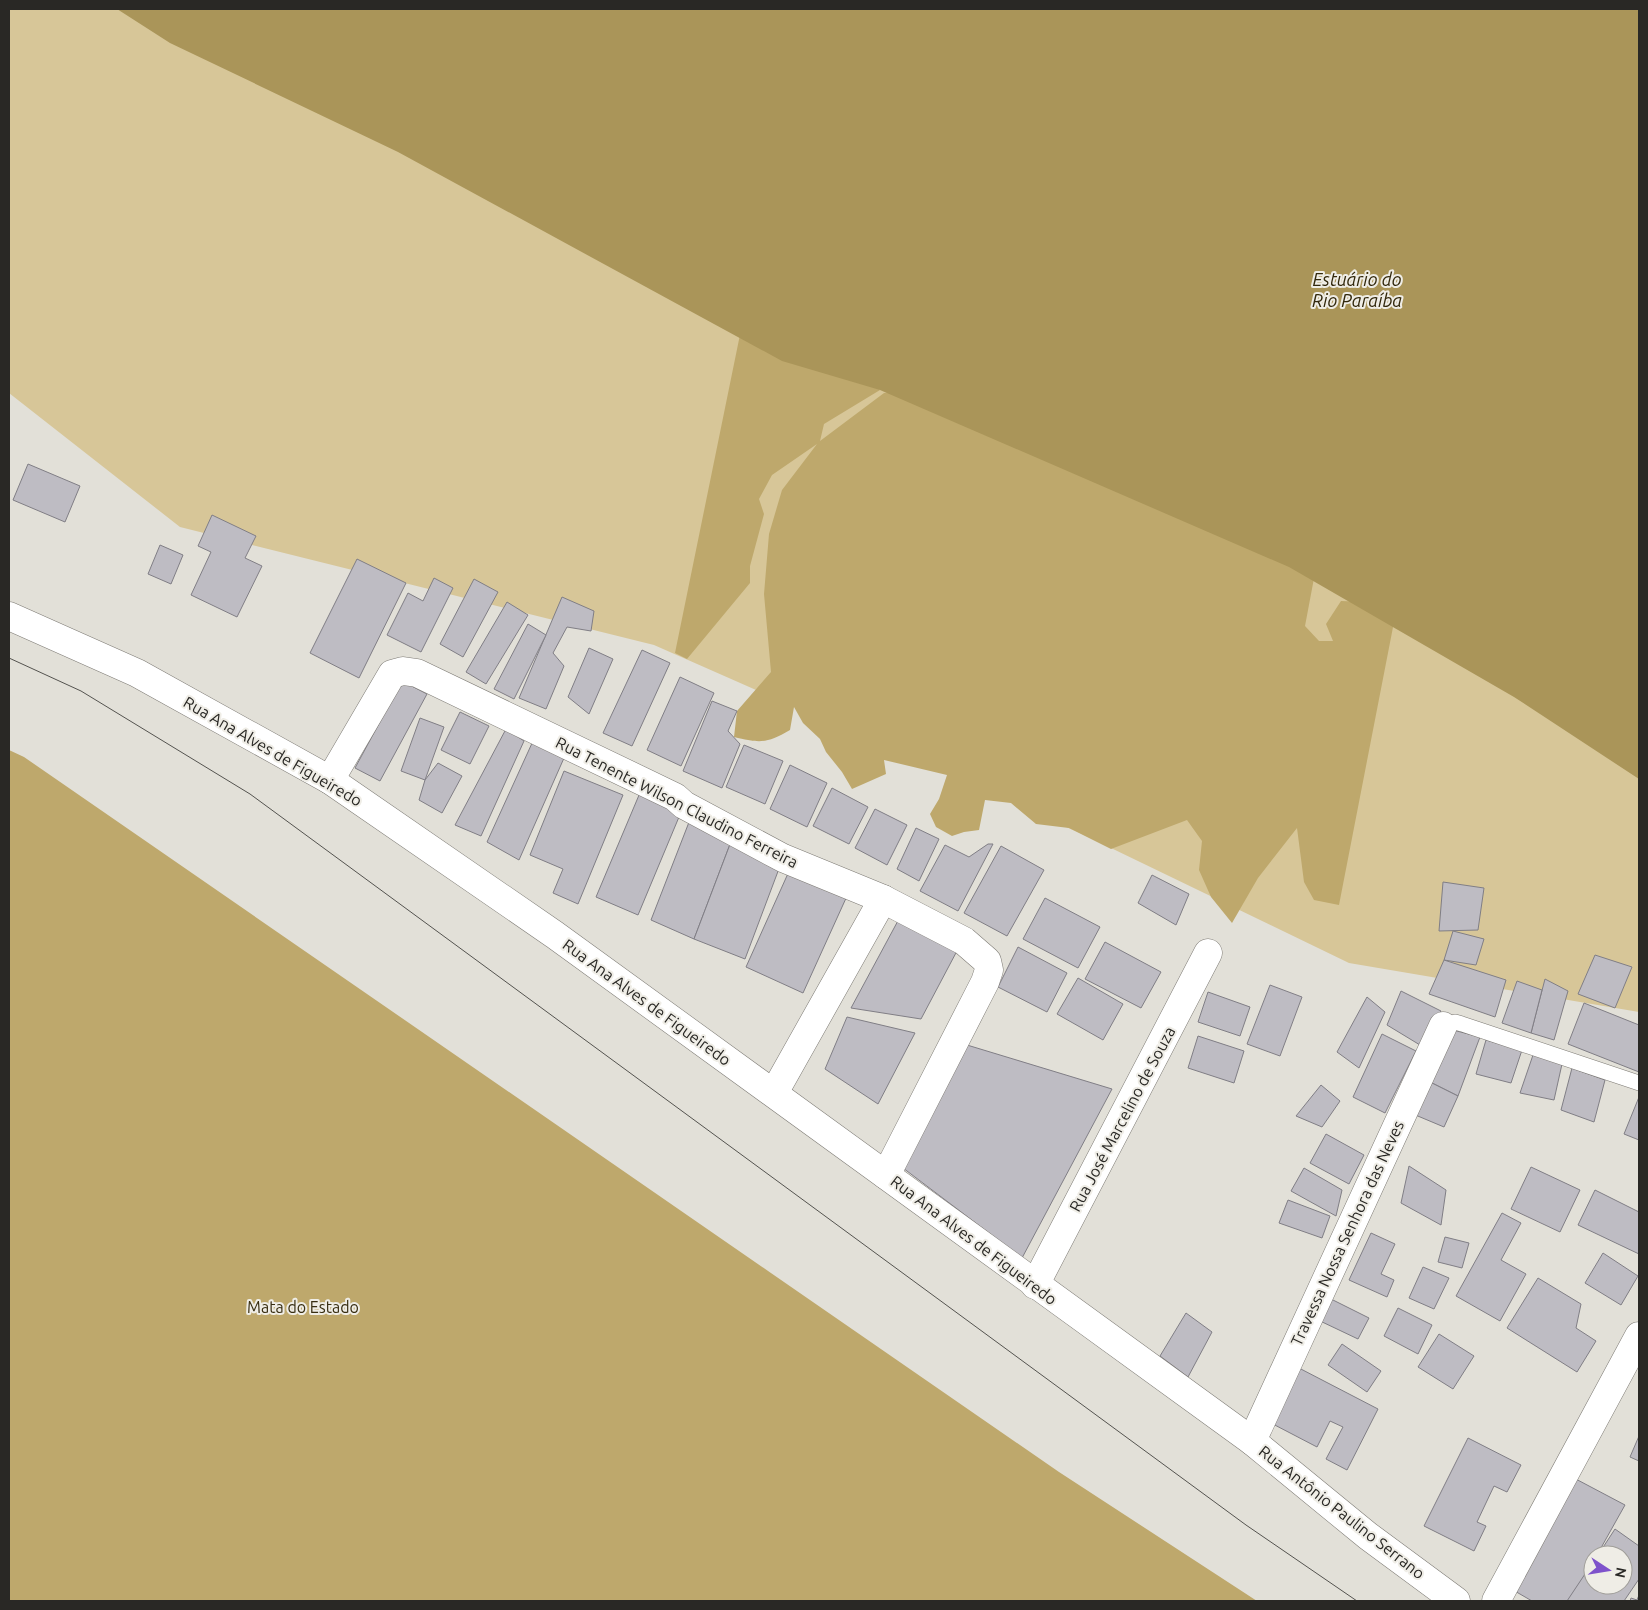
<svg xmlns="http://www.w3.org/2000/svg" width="1648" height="1610" font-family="Ubuntu,sans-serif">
<rect width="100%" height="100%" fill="#e2e0d8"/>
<path fill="#d7c698" d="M9 9H1417L1639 98V1012L1349 963 1082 834 654 645 180 527 9 393Z"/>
<g fill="#bea86c">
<path d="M754 266 880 390 824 424 820 441 884 393 909 390 1318 557 1305 626 1319 641H1333L1326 624 1341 601 1366 602 1401 586 1339 905 1314 900 1304 882 1297 828 1258 878 1232 923 1211 897 1199 870 1202 841 1187 820 1111 849 1069 828 1036 824 1011 803 985 800 979 830 964 832 952 836 936 827 930 814 939 799 947 775 884 760 886 774 852 789 842 772 826 752 820 739 803 723 794 707 790 730C766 744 760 743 734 737L737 711 771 672 764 594 769 534 782 490 817 444 772 475 759 499 764 514 750 566V583L687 659 675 653Z"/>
<path d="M9 750 24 757 1059 1472 1257 1601H9Z"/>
</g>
<path fill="#aa9559" d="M117 9H1639V779L1514 697 1289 567 880 390 782 361 398 152 170 43Z"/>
<g fill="#bebcc3" stroke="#807e85">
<path d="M28 464 80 486 65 522 13 500Z"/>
<path d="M212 515 256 536 245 558 262 566 237 617 191 595 211 552 198 546Z"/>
<path d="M160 545 183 555 171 584 148 574Z"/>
<path d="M357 559 406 583 359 678 310 653Z"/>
<path d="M434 578 453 588 421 652 387 635 408 593 423 601Z"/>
<path d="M474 579 498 592 463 657 440 644Z"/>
<path d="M562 597 594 611 591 631 567 627 553 653 564 666 546 709 519 698Z"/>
<path d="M507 602 528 615 486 684 466 672Z"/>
<path d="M528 624 546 635 514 699 494 689Z"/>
<path d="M589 648 613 659 589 714 568 697Z"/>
<path d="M642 650 670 663 632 746 603 733Z"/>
<path d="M680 677 714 693 681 766 647 750Z"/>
<path d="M402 681 427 694 380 781 355 768Z"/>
<path d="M712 701 737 711 728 731 740 744 722 788 683 771Z"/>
<path d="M460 712 489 726 470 764 441 750Z"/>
<path d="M420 718 444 727 425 780 401 771Z"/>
<path d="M506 729 524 741 481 836 455 825Z"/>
<path d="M533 741 564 758 519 860 487 842Z"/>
<path d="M744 745 783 761 765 804 726 787Z"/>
<path d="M438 763 462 776 442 813 419 800 425 780Z"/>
<path d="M790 765 827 783 807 827 770 809Z"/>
<path d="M564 771 623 795 578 904 553 893 563 869 530 855Z"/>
<path d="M642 788 684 805 638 915 596 897Z"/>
<path d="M832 788 868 807 849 844 813 826Z"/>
<path d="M875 809 907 825 887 865 855 848Z"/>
<path d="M691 817 732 839 694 939 651 920Z"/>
<path d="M916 828 939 839 919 881 897 869Z"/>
<path d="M732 839 783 858 745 959 694 939Z"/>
<path d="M988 844H993L958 911 920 891 945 845 969 857Z"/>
<path d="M1001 846 1044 870 1007 936 964 913Z"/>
<path d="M790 869 847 896 803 993 746 967Z"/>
<path d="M1152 875 1189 894 1176 925 1138 903Z"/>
<path d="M1443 882 1484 888 1478 930 1439 931Z"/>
<path d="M1045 898 1100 927 1078 968 1023 939Z"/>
<path d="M900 917 958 949 921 1019 851 1008Z"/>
<path d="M1453 931 1484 939 1476 965 1444 960Z"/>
<path d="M1105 942 1161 972 1141 1008 1085 979Z"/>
<path d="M1018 947 1067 973 1047 1012 998 987Z"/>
<path d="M1595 955 1632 967 1615 1008 1578 994Z"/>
<path d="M1444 960 1506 980 1495 1017 1429 994Z"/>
<path d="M1078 978 1123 1004 1103 1040 1057 1014Z"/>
<path d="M1545 979 1568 991 1554 1040 1531 1033Z"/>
<path d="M1517 981 1542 990 1531 1033 1502 1023Z"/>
<path d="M1270 985 1302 997 1280 1056 1247 1044Z"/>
<path d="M1401 991 1441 1011 1420 1045 1387 1025Z"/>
<path d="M1208 992 1250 1007 1240 1036 1198 1022Z"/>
<path d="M1367 997 1385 1012 1359 1068 1337 1052Z"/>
<path d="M1584 1003 1639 1025V1072L1568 1044Z"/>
<path d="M847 1017 915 1033 878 1104 825 1069Z"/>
<path d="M1453 1030 1480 1037 1458 1096 1428 1081Z"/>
<path d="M1382 1034 1416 1051 1385 1113 1353 1097Z"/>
<path d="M1198 1036 1244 1051 1234 1083 1188 1068Z"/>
<path d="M1486 1040 1522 1050 1511 1083 1476 1074Z"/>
<path d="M967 1045 1112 1089 1022 1258 903 1168Z"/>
<path d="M1533 1055 1562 1064 1554 1100 1520 1093Z"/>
<path d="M1572 1068 1605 1080 1594 1122 1561 1110Z"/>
<path d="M1428 1081 1458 1096 1444 1127 1413 1114Z"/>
<path d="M1321 1085 1340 1101 1322 1127 1296 1116Z"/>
<path d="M1639 1097V1140L1624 1134Z"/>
<path d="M1326 1134 1364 1155 1349 1184 1310 1163Z"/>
<path d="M1409 1166 1446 1190 1441 1225 1401 1203Z"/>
<path d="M1531 1167 1580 1190 1560 1232 1511 1209Z"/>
<path d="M1304 1168 1342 1190 1336 1216 1291 1191Z"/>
<path d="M1595 1190 1639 1212V1254L1578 1225Z"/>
<path d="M1288 1200 1330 1216 1322 1238 1279 1223Z"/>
<path d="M1502 1213 1521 1223 1501 1260 1526 1274 1500 1321 1456 1296Z"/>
<path d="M1371 1233 1395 1244 1381 1274 1394 1280 1387 1297 1349 1280Z"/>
<path d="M1445 1237 1469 1243 1462 1268 1438 1262Z"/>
<path d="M1603 1253 1638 1276 1621 1305 1585 1283Z"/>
<path d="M1423 1267 1449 1278 1434 1309 1409 1298Z"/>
<path d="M1538 1278 1581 1304 1576 1328 1596 1341 1577 1372 1507 1328Z"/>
<path d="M1329 1298 1369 1318 1358 1339 1318 1320Z"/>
<path d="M1398 1308 1432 1325 1418 1354 1384 1336Z"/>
<path d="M1186 1313 1212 1332 1188 1377 1160 1356Z"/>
<path d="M1439 1334 1474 1356 1453 1389 1418 1367Z"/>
<path d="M1342 1344 1381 1371 1367 1392 1328 1365Z"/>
<path d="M1297 1367 1378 1409 1347 1470 1326 1459 1343 1427 1330 1421 1317 1447 1269 1422Z"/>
<path d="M1639 1436V1461L1630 1457Z"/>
<path d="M1468 1438 1521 1465 1507 1492 1494 1486 1477 1522 1486 1526 1474 1551 1424 1526Z"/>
<path d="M1572 1477 1625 1505 1597 1555H1593V1562L1571 1601H1532L1513 1590Z"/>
<path d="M1615 1529 1639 1546V1579L1624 1601H1567L1593 1562V1585H1623V1555H1598Z"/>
<path d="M1639 1595V1601H1630L1631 1598 1637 1600Z"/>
</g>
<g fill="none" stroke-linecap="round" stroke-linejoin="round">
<defs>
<path id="lane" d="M1443 1026 1455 1022 1462 1024 1639 1083"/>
<g id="street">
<path d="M9 616 137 673 330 780 555 935 1252 1441 1368 1536 1456 1601"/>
<path d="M330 780 392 674 403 671 417 673 675 797 684 805 783 858 883 899 964 941 987 961 989 970 985 982 886 1175"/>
<path d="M774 1093 883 899"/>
<path d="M1035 1285 1208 953"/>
<path d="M1252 1441 1443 1026"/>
<path d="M1496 1601 1639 1336"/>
</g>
</defs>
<use href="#lane" stroke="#7e7b75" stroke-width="16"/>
<use href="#street" stroke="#7e7b75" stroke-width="29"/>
<use href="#lane" stroke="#fff" stroke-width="15"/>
<use href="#street" stroke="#fff" stroke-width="28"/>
<path stroke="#54534f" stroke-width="1" d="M9 658 81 691 250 794 1246 1525 1357 1601"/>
</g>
<g text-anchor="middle" stroke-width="4" stroke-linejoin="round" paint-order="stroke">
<g font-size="16" fill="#292825" stroke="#efede6">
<text transform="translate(273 751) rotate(30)" y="6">Rua Ana Alves de Figueiredo</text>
<text transform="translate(677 802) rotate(27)" y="6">Rua Tenente Wilson Claudino Ferreira</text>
<text transform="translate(647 1002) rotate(36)" y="6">Rua Ana Alves de Figueiredo</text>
<text transform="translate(1122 1119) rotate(-62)" y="6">Rua José Marcelino de Souza</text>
<text transform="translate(1347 1233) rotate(-65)" y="6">Travessa Nossa Senhora das Neves</text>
<text transform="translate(974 1240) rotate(37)" y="6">Rua Ana Alves de Figueiredo</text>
<text transform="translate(1342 1512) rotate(38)" y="6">Rua Antônio Paulino Serrano</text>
</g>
<g font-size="16" fill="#382e12" stroke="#efede6">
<text x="303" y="1313">Mata do Estado</text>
</g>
<g font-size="18" font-style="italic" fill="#32280c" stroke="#efede6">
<text x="1357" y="286">Estuário do<tspan x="1357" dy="21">Rio Paraíba</tspan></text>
</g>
</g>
<rect width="1648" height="1610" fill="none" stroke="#292825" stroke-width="20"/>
<g transform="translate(1608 1570) rotate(102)"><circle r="24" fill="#efede6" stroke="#a09e99"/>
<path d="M0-4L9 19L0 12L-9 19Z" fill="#7e52cb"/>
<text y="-8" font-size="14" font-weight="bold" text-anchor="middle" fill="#292825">N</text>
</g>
</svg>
